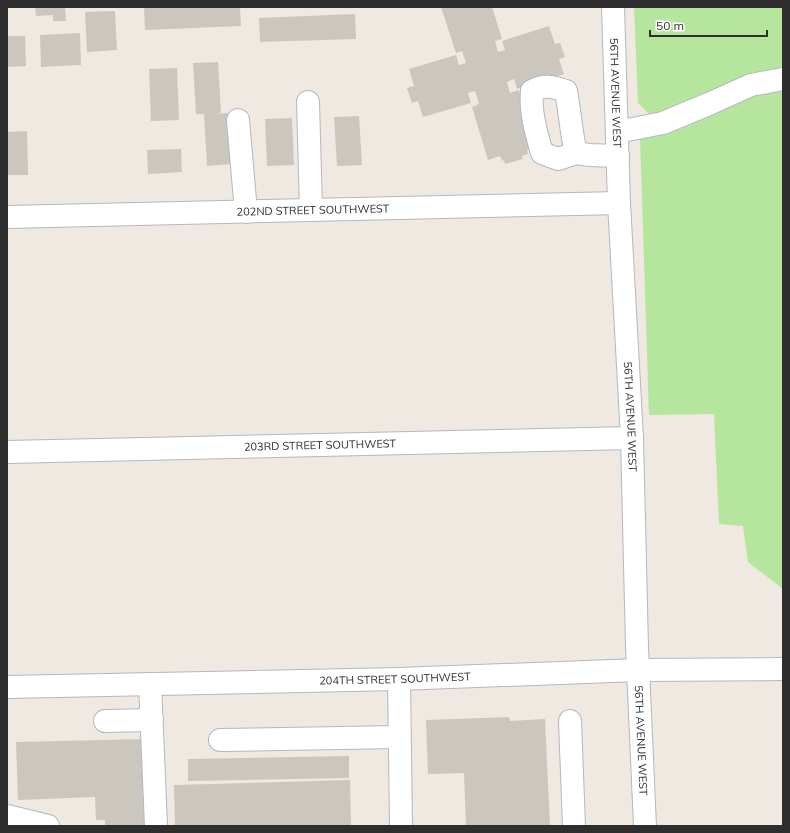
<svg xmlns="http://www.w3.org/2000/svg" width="790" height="833" font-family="Mulish,sans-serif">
<rect width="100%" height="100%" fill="#efe9e1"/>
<path fill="#b6e59e" d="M634 7H783V589L748 562 743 526 719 524 714 414 649 415 640 136 655 120 638 103Z"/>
<g fill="#cbc7bf">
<path d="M35 7H65L66 21H53V15L36 16Z"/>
<path d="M144 7H240L241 26 145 30Z"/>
<path d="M441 7H492L502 39 495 41 498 52 505 50 502 41 549 26 555 44 560 43 565 57 559 59 564 74 517 89 514 79 507 82 510 93 519 90 536 147 527 150 528 154 522 156 523 159 505 164 504 160 502 161 500 156 488 160 472 107 479 104 475 91 468 93 471 103 423 117 418 101 412 103 407 88 414 86 409 69 456 55 459 65 466 63 462 51 456 53Z"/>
<path d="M115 11 117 50 87 52 85 12Z"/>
<path d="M355 14 356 39 260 42 259 18Z"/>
<path d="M80 33 81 65 41 67 40 35Z"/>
<path d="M7 36H25L26 66 7 67Z"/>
<path d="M218 62 221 113 215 114 231 113 233 164 207 166 204 114H196L193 63Z"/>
<path d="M177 68 179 120 151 121 149 69Z"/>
<path d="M359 116 362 165 337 166 334 117Z"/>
<path d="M292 118 294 165 267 166 265 119Z"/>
<path d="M27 131 28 175H7V132Z"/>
<path d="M181 149 182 172 148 174 147 150Z"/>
<path d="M509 717 510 721 545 719 550 826H466L464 773 428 774 426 720Z"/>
<path d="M147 739 149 826H105V820H96L95 797 18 800 16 742Z"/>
<path d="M349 756V778L188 781V759Z"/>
<path d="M350 780 351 826H175L174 785Z"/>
</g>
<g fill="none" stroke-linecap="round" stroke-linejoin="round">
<defs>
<g id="minor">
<path id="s1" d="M613 7 619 203 632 438 637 647 645 826"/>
<path d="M308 102 311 210"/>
<path d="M238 120 246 212"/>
<path d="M617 132 663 123 711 103 751 85 783 79"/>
<path d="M576 153 558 159 542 153C536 132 530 112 532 91 544 84 553 87 566 91 570 112 571 133 576 153L590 155 618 156"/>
<path id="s2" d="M7 217 619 203"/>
<path id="s3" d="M7 452 632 438"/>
<path d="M399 679 401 826"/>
<path d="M150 684 156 826"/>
<path id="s4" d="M7 687 399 679 638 670 783 669"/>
<path d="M105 721 152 720"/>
<path d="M570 721 574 826"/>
<path d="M220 740 399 737"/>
<path d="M7 816 48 826"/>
</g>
</defs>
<use href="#minor" stroke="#b4b7c1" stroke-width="24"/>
<use href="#minor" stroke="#fff" stroke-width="22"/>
</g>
<g text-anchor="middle" stroke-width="4" stroke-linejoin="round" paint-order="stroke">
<g font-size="11" fill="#2e2e2e" stroke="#fff">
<text dy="4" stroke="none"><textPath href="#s1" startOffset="86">56TH AVENUE WEST</textPath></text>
<text dy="4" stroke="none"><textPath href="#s2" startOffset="306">202ND STREET SOUTHWEST</textPath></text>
<text dy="4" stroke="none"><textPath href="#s1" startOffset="410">56TH AVENUE WEST</textPath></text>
<text dy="4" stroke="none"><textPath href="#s3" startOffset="313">203RD STREET SOUTHWEST</textPath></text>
<text dy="4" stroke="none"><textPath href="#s4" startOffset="388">204TH STREET SOUTHWEST</textPath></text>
<text dy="4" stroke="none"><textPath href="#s1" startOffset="734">56TH AVENUE WEST</textPath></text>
</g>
</g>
<rect width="790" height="833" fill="none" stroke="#2e2e2e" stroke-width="16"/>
<path d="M650 30v6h117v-6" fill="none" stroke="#2e2e2e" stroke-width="2"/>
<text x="656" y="30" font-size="12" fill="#2e2e2e" stroke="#ffffff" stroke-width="3" paint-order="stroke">50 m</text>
</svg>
